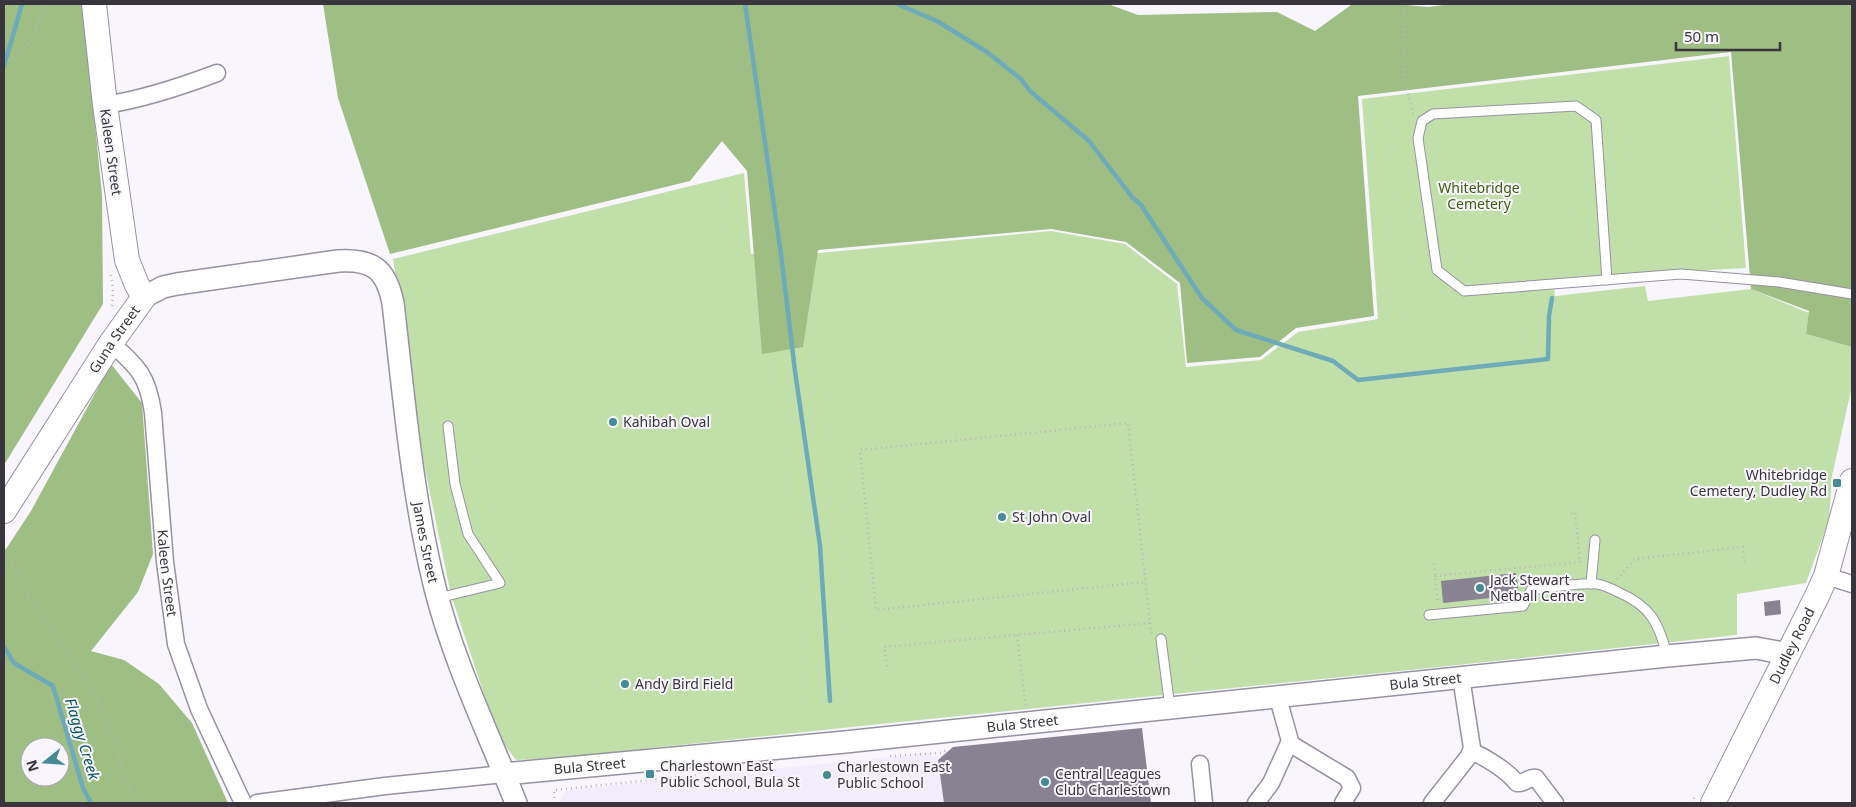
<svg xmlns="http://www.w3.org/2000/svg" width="1856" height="807" font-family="'Noto Sans',sans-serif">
<rect width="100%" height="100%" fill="#f8f5fd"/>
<path fill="#f2ecfc" d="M929 753 938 760 944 803H561V799L567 790Z"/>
<path fill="#c1e0a9" d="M1729 56 1746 268 1553 279 1555 296 1645 286 1648 301 1751 289 1809 313 1806 334 1852 347V386L1832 476 1829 520 1806 583 1737 594V635C1344 678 950 716 557 758L516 760 498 736 451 595 424 464 393 259 744 173 751 254 819 253 1051 231 1125 244 1177 284 1186 367 1261 360 1298 332 1378 319 1362 99Z"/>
<g fill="#9ebe84" fill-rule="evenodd">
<path d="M4 4H83L102 195 103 304 4 465Z"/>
<path d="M323 4H1108L1138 15 1277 12 1315 31 1351 5 1395 4 1428 7 1451 4H1852V347L1806 334 1809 311 1751 289 1731 52 1358 96 1374 316 1296 328 1260 357 1187 363 1180 283 1126 242 1051 229 818 250 803 347 762 354 747 171 722 141 690 181 390 254 338 98Z"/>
<path d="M111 364 142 403 153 554 138 592 91 651 124 660 159 684 192 723 228 803H4V552L31 511ZM30 747H60V777H30Z"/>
</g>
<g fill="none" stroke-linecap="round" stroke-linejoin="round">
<g stroke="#6faab8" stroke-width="4.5">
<path d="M745 4 781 254 795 371 820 546 830 701"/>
<path d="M897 4 937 21 987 52 1021 79 1030 91 1089 141 1132 197 1141 205 1202 298 1236 330 1333 361 1358 380 1548 359 1549 316 1552 298"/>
<path d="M4 66 22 4"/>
<path d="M4 647 14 663 53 686 83 788 91 803"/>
</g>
</g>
<g fill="#888293">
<path d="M1516 573 1519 595 1443 603 1441 581Z"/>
<path d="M1780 600 1781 614 1765 616 1764 602Z"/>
<path d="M1142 728 1151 803H944L938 760 953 747Z"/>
</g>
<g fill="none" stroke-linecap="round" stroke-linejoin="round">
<defs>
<g id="service">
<path d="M1607 280 1596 120 1576 106 1433 114 1422 121 1418 138 1437 270 1464 291 1681 274 1779 282 1852 294"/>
<path d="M1591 584 1595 540"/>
<path d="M438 598 500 583 468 534 455 484 448 426"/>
<path d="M1429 615 1523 606 1531 590C1552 588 1575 582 1597 584 1604 585 1612 589 1618 592 1650 606 1659 622 1667 656"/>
<path d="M1161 639 1170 708"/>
</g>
<g id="minor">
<path d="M105 105C144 99 180 87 217 73"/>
<path id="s1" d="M111 343C138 367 148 376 153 413L165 562 176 644 199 709 243 803"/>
<path d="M1826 576 1852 584"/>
<path d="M1289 743 1347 778 1352 788 1343 803"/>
<path d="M1471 751C1487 758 1506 770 1517 783 1525 784 1529 776 1536 778L1555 803"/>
<path d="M1200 764 1204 803"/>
<path d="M257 803 385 786 504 774"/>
<path d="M1256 803 1271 783 1290 741 1278 698"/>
<path d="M1432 803 1469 756 1472 748 1461 677"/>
</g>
<g id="tertiary">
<path id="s2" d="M144 297 163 287 177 284 338 261C373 259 386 269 393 303 404 398 412 495 435 588 454 663 488 732 516 803"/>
<path id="s3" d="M504 774 845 742 1667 656 1756 648 1788 654"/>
</g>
<g id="secondary">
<path id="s4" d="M4 511 111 343 144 297 137 285 127 260 105 105 94 4"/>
<path id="s5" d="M1713 803 1817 596 1826 576 1852 481"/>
</g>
</defs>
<use href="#service" stroke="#9791a2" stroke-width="11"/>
<use href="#minor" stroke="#9791a2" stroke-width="19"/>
<use href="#tertiary" stroke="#9791a2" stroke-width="24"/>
<use href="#secondary" stroke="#9791a2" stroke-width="26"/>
<g stroke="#b8b5bd" stroke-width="2.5" stroke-dasharray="1 4" stroke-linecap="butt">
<path d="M1404 4 1405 80 1413 114"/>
<path d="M4 58 8 60C34 46 35 29 45 4"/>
<path d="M111 275 113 289 112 309"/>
<path d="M1571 513 1575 512 1580 562"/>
<path d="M4 548 31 601 60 640 95 694 108 725 133 803"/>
<path d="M1434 564 1438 603"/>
<path d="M1435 576 1580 562 1581 564"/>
<path d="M1617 579 1635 559 1743 547 1745 566"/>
<path d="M1150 623 1151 634"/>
<path d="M1017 635 1026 707"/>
<path d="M887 666 884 647 1150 623 1128 423 860 450 876 610 1146 582"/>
<path d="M890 756 941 753 948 749"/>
<path d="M555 803 554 790 698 775"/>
<path d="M1691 803 1695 796"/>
</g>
<use href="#service" stroke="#fff" stroke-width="9"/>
<use href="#minor" stroke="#fff" stroke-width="16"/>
<use href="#tertiary" stroke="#fff" stroke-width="21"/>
<use href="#secondary" stroke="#fff" stroke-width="24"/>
</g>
<g fill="#458b95" stroke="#f8f5fd" stroke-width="2">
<circle cx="613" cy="422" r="5"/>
<rect x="1832" y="478" width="10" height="10" rx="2.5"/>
<circle cx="1002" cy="517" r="5"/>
<circle cx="1480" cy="588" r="5"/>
<circle cx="625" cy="684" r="5"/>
<rect x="645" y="769" width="10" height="10" rx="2.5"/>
<circle cx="827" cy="775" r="5"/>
<circle cx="1045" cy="782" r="5"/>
</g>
<g text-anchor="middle" stroke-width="4" stroke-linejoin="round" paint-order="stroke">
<g font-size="14" fill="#38353d" stroke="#f8f5fd">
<text transform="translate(111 152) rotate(82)" y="5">Kaleen Street</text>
<text dy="5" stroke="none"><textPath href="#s4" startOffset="204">Guna Street</textPath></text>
<text dy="5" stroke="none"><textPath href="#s2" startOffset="519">James Street</textPath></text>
<text dy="5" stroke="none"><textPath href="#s1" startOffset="245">Kaleen Street</textPath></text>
<text dy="5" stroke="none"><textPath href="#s5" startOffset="176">Dudley Road</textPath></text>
<text dy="5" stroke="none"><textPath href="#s3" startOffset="926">Bula Street</textPath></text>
<text dy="5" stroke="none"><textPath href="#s3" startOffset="521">Bula Street</textPath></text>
<text dy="5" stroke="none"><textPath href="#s3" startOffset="86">Bula Street</textPath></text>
</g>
<g font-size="14" fill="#3a5f09" stroke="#f8f5fd">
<text x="1479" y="193">Whitebridge<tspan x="1479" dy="16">Cemetery</tspan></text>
</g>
<g font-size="14" fill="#38353d" stroke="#f8f5fd" text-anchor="start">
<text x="623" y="427">Kahibah Oval</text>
<text x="1827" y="480" text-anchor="end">Whitebridge<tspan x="1827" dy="16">Cemetery, Dudley Rd</tspan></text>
<text x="1012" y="522">St John Oval</text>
<text x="1490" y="585">Jack Stewart<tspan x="1490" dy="16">Netball Centre</tspan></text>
<text x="635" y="689">Andy Bird Field</text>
<text x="660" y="771">Charlestown East<tspan x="660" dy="16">Public School, Bula St</tspan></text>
<text x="837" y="772">Charlestown East<tspan x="837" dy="16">Public School</tspan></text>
<text x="1055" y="779">Central Leagues<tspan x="1055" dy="16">Club Charlestown</tspan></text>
</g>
<g font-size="15" font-style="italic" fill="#065560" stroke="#f8f5fd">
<text transform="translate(82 739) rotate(73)" y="5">Flaggy Creek</text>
</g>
</g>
<rect width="1856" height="807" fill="none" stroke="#38353d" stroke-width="10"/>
<g transform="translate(45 762) rotate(253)"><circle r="24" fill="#f8f5fd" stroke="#aba8b0"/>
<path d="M0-4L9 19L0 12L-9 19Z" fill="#458b95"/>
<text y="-8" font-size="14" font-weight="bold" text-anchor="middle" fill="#38353d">N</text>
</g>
<path d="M1676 42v8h104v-8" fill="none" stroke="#38353d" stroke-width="2.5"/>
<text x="1684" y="42" font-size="15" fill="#38353d" stroke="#f8f5fd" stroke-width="4" paint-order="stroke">50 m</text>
</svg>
